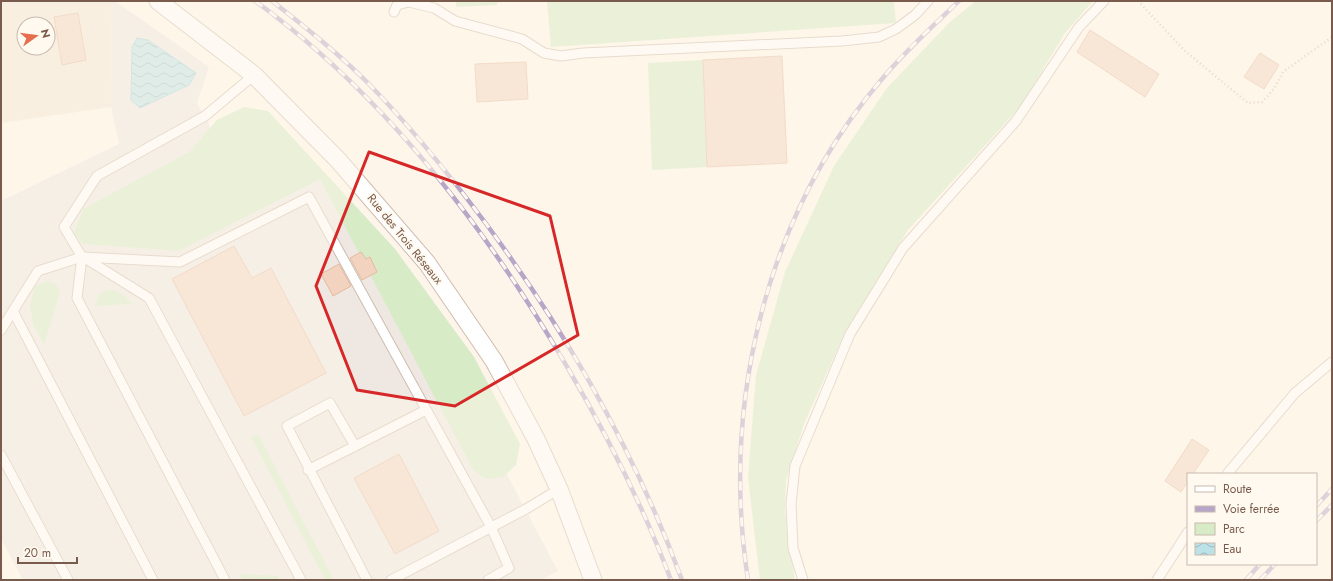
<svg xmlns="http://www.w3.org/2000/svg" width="1333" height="581" font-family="Jost,sans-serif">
<defs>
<pattern id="water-waves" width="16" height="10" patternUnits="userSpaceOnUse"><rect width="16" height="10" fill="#bce1e7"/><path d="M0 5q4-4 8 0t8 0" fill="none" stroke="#9eb9bd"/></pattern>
</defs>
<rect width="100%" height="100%" fill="#fdf5e9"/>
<path fill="#f4e7d7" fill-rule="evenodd" d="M1 1H112L111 107 1 123ZM24 24H48V48H24Z"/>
<path fill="#eee7e2" d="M112 1H115L209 67 197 103 214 133 269 118 401 273 558 571 541 580H23L1 539V201L119 144 111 107Z"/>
<g fill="#d6ebc6">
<path d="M456 1H497V5L456 7Z"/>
<path d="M547 1H894L896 23 551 47Z"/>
<path d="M976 1H1093L1065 33 1021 106 908 230 846 330 804 424 786 480 785 511 795 580H760L748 478 756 375 785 272 834 166 887 88 951 21Z"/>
<path d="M703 60 707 167 652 170 648 63Z"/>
<path d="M244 107 268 111 395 249 474 357 520 444 516 465 503 477 486 479 473 470 320 179 179 251 83 244 74 233 83 209 189 152 217 120Z"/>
<path d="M46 281 55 283 60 291 44 345 33 324 30 305 35 286Z"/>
<path d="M107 290C118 289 125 296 132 304L94 306 100 294Z"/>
<path d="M258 434 334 580H325L251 437Z"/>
<path d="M239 574 278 576 280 580H242Z"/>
</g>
<path fill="url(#water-waves)" stroke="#a3d1d9" d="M137 38 148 40 196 73 189 85 140 108 131 100 132 47Z"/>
<g fill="#f2d3c0" stroke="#e5baa0">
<path d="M78 13 86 60 62 65 54 17Z"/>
<path d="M1090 30 1159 74 1145 97 1077 52Z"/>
<path d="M1260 53 1279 65 1264 89 1244 77Z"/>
<path d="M782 56 787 163 707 167 703 60Z"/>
<path d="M526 62 528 99 477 102 475 64Z"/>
<path d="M234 246 252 278 271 268 326 373 244 416 172 279Z"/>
<path d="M361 252 366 259 370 257 377 272 362 280 350 258Z"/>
<path d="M339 264 351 286 333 296 321 274Z"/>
<path d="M1192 439 1209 450 1193 474H1188V481L1181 492 1165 481Z"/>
<path d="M399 454 439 531 395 554 354 478Z"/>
</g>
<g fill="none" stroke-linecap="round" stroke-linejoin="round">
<defs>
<g id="service">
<path d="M394 12 397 5 409 2 434 8 455 21 522 39 544 53 561 56 583 53 842 41 879 37 896 29 915 15 928 1"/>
<path d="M83 257 149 298 301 580"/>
<path d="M13 311 153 580"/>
<path d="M1 330 38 271 82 257 180 262 309 197 491 527 509 568 488 580"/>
<path d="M355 446 330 403 287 426 367 580"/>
<path d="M1 455 68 580"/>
<path d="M308 470 426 410"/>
<path d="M1227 474 1295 393 1332 362"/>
<path d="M225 580 77 298 82 257 64 227 97 176 205 116 254 75"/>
<path d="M391 580 526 509 559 489"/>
<path d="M803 580 793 548 791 504 795 466 850 334 903 248 1016 121 1079 27 1104 1"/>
<path d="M1157 580 1188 532"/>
</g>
<path id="minor" d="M158 1 254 75 338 160 427 263 494 361 536 439 559 489 593 580"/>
</defs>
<use href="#service" stroke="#cfbcae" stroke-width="11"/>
<use href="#minor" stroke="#cfbcae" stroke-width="19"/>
<path stroke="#d8b7a3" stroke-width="2.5" stroke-dasharray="1 3" stroke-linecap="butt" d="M1138 1 1185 51 1248 103 1262 102 1274 89 1283 72 1332 37"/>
<use href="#service" stroke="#fff" stroke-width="9"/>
<use href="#minor" stroke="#fff" stroke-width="17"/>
<defs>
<g id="rail">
<path d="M255 1C385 95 486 228 566 365 606 433 643 506 671 580"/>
<path d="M272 1C305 27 338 53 368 83 410 126 448 173 484 221 565 330 635 452 682 580"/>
<path d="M1316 506 1332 489"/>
<path d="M1316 521 1332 505"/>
<path d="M748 580C721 404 765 216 882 79 905 51 933 26 959 1"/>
<path d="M1246 580 1260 564"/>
<path d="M1260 580 1275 564"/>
</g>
</defs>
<use href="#rail" stroke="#b8a6c8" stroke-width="4.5"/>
<use href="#rail" stroke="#fff9ef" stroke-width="3" stroke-dasharray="9" stroke-linecap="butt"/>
</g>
<path d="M0 0H1333V581H0ZM369 152 550 216 578 335 455 406 357 390 316 286Z" fill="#fdf5e9" fill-opacity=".55" fill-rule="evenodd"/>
<path fill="none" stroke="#d62828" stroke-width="3" stroke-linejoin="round" d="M369 152 550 216 578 335 455 406 357 390 316 286Z"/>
<g text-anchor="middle" stroke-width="4" stroke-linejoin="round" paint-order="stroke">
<g font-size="12" fill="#785b4c" stroke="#fff9ef">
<text transform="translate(405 239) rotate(51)" y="4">Rue des Trois Réseaux</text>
</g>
</g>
<rect width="1333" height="581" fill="none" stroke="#785b4c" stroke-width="4"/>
<rect x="1187" y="473" width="130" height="92" fill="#fff9ef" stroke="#c9baae"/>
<rect x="1195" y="486" width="20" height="6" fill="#ffffff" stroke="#c9baae"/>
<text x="1223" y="493" font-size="12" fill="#785b4c">Route</text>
<rect x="1195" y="506" width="20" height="6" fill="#b8a6c8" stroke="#c9baae"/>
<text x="1223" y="513" font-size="12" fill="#785b4c">Voie ferrée</text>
<rect x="1195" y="523" width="20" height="12" fill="#d6ebc6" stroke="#c9baae"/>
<text x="1223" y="533" font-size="12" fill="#785b4c">Parc</text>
<rect x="1195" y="543" width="20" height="12" fill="url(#water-waves)" stroke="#c9baae"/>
<text x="1223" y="553" font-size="12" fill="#785b4c">Eau</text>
<g transform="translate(36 36) rotate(76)"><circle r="19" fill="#fff9ef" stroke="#c9baae"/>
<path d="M0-3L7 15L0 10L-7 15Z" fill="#e66e4e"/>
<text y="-6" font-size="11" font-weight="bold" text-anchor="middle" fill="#785b4c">N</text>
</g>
<path d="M18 557v6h59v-6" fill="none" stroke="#785b4c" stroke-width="2"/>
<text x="24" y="557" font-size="12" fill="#785b4c" stroke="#fff9ef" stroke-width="3" paint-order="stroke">20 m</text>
</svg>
